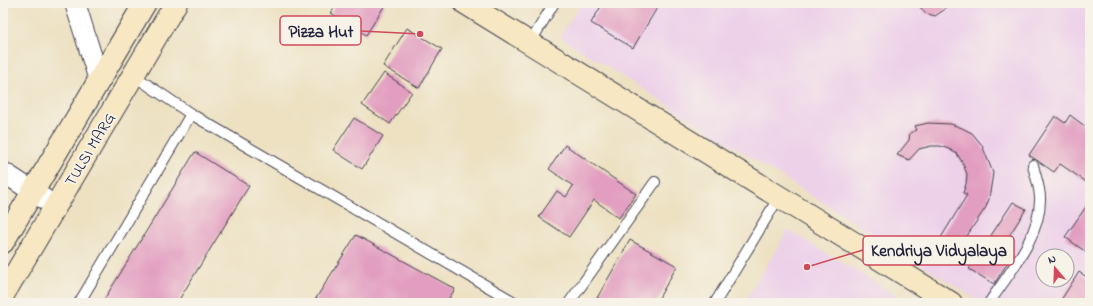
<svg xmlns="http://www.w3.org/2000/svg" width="1093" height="306" font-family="'Indie Flower',sans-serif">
<rect width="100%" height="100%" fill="#f7f3e8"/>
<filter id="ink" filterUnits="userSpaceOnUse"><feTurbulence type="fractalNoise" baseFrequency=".025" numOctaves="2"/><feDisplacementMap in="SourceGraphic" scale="8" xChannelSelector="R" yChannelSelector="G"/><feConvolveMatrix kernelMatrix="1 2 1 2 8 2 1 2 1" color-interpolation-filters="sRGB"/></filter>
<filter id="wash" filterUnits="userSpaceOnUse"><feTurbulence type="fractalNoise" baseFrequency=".012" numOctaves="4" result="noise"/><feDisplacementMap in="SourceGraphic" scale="16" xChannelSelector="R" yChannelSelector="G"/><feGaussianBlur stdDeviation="0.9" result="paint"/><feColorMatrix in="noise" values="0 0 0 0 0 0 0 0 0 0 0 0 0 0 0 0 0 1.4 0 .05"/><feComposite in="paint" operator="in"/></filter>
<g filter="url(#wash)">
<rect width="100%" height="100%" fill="#ede1c2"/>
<g fill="#edd1e9" fill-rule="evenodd">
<path d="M581 3H1090V303H982L560 37ZM1043 256H1067V280H1043Z"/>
<path d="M788 230 909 303H744Z"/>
</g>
<g id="blocks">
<g fill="#e29ec0">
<path d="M337 3H381L385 5 366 35 331 13Z"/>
<path d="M603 3H660L633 48 591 23Z"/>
<path d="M917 3H947V5L944 10 935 16 925 13Z"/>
<path d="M407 28 442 49 419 88 383 66Z"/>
<path d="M384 73 412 92 390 124 362 105Z"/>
<path d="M1070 115 1090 130V181L1088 183 1060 164 1054 172 1029 155 1055 116 1065 123Z"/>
<path d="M354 118 383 136 362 169 333 150Z"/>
<path d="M928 123 951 124 962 128 972 133 982 145 993 173 989 199 986 207 951 260 934 249 967 195 963 193 966 184 967 174 962 162 957 154 949 149 940 146H931L919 149 909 160 897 155 909 140 910 133 917 130 915 126Z"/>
<path d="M565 145 636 194 619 218 594 200 569 237 539 217 557 191 566 197 573 186 549 169Z"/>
<path d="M195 152 249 186 177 303H102Z"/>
<path d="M1090 201V255L1065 237Z"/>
<path d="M1013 202 1026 209 1004 244 1003 249 1005 252 1008 255 1012 256 994 284 969 269Z"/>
<path d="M356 235 455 289 446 303H313Z"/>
<path d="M630 240 677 266 656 303H607L597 298Z"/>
<path d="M1079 272 1090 279V303H1059Z"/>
</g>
</g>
</g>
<g filter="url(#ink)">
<use href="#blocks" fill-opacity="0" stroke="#403f4f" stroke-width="1"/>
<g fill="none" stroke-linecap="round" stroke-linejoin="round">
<defs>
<g id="lane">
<path d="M530 43 554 3"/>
<path d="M133 75 191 114 516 303"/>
<path d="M79 303 191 114"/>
<path d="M569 303 655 182"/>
<path d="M715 303 779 197"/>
<path d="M989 303C1009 273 1041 236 1040 198 1040 187 1035 175 1033 165"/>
</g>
<g id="street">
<path d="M75 3 99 80"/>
<path d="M3 172 55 206"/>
</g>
<g id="secondary">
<path d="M465 3 951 303"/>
<path d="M3 242 145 3"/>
<path d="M3 295 176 3"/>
</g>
</defs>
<use href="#lane" stroke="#403f4f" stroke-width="12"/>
<use href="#street" stroke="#403f4f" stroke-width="22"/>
<use href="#secondary" stroke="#403f4f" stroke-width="24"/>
<use href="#lane" stroke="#fff" stroke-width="10"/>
<use href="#street" stroke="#fff" stroke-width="20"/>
<use href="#secondary" stroke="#f7e8c3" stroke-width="22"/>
</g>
</g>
<g text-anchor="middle" stroke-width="4" stroke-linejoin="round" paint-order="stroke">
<g font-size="16" fill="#22223b" stroke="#f7f3e8">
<text transform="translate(89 149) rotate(-59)" y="6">TULSI MARG</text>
</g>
</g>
<path fill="none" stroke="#d1495b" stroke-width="1.5" d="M420 34L361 31M807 267L863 250"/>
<g fill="#d1495b" stroke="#f7f3e8" stroke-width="1.5">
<circle cx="420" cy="34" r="4"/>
<circle cx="807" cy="267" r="4"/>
</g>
<g fill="#f7f3e8" stroke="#d1495b" stroke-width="1.5">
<rect x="280" y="16" width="81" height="29" rx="4"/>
<rect x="863" y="236" width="151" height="29" rx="4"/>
</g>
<g font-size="17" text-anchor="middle" font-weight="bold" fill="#22223b">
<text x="321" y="37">Pizza Hut</text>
<text x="939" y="256">Kendriya Vidyalaya</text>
</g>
<rect width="1093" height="306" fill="none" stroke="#f7f3e8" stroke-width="16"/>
<g transform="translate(1055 268) rotate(341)"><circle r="19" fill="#f7f3e8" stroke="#a29fa3"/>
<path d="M0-3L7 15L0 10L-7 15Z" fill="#d1495b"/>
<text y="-6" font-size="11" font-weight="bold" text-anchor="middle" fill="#22223b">N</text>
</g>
</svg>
